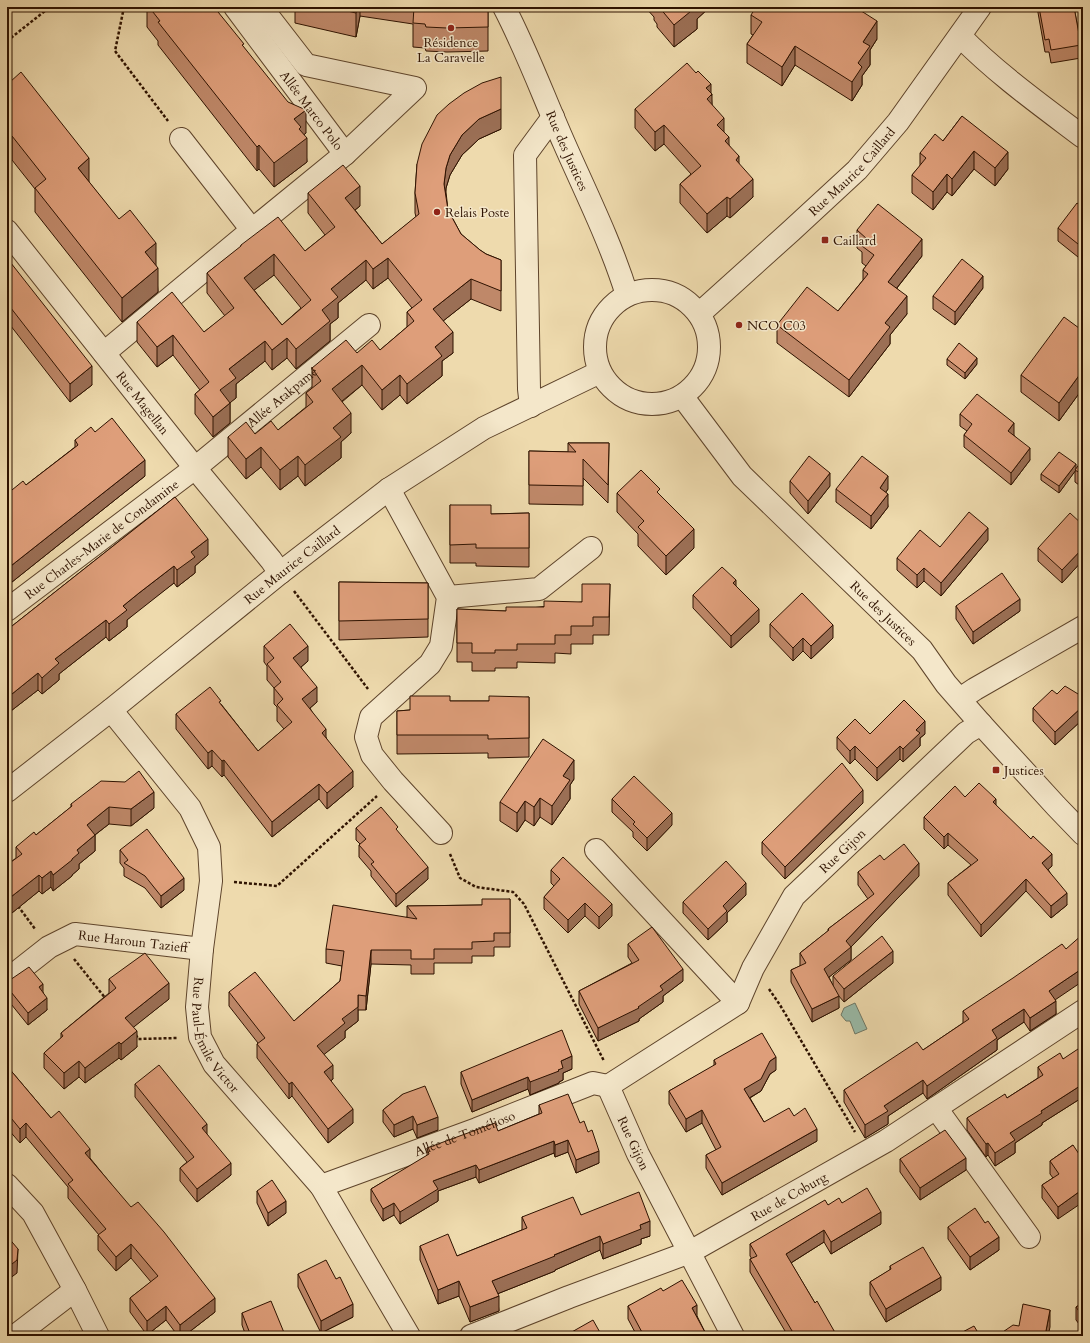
<svg xmlns="http://www.w3.org/2000/svg" width="1090" height="1343" font-family="Cardo,serif">
<rect width="100%" height="100%" fill="#eedaad"/>
<filter id="stains"><feTurbulence type="fractalNoise" baseFrequency=".005" numOctaves="4"/><feColorMatrix values="0 0 0 0 .2 0 0 0 0 .09 0 0 0 0 .02 0 0 0 .5 -.17"/></filter>
<radialGradient id="worn" r=".72"><stop offset=".6" stop-color="#630" stop-opacity="0"/><stop offset="1" stop-color="#630" stop-opacity=".3"/></radialGradient>
<path fill="#99bba9" stroke="#6e7765" d="M855 1003 867 1029 855 1034 850 1021H846L841 1015 844 1008Z"/>
<g fill="none" stroke-linecap="round" stroke-linejoin="round">
<defs>
<g id="minor">
<path d="M261 7 306 65 415 88 345 154"/>
<path id="s1" d="M504 7C527 51 544 98 564 143 586 193 611 243 627 295"/>
<path d="M960 36C996 73 1042 106 1083 137"/>
<path d="M181 139 252 230"/>
<path id="s2" d="M7 231 195 468 271 560 280 573"/>
<circle cx="652" cy="347" r="57"/>
<path id="s3" d="M699 314 791 231 857 170 898 122 980 7"/>
<path d="M104 353 252 230 345 154 235 7"/>
<path id="s4" d="M682 396 742 476 922 650 946 684 981 724 1056 806 1083 834"/>
<path d="M531 406 529 389 525 155 553 117"/>
<path d="M389 489 448 597 441 646 430 664 371 717 366 737 372 755 393 781 441 833"/>
<path d="M448 597 539 589 591 548"/>
<path id="s5" d="M7 610 195 468 369 325"/>
<path d="M960 699 975 689 1083 627"/>
<path id="s6" d="M111 710 190 808 209 847 211 881 202 949 197 1007 200 1037 214 1064 321 1186 409 1336"/>
<path id="s7" d="M7 791 111 710 280 573 389 489 484 428 600 372"/>
<path d="M596 850 738 1003"/>
<path id="s8" d="M7 980 49 947 75 934 202 949"/>
<path d="M936 1108 1029 1237"/>
<path d="M7 1185 33 1213 75 1290 98 1336"/>
<path id="s9" d="M321 1186 477 1129 593 1083 608 1086"/>
<path d="M15 1336 75 1290"/>
<path id="s10" d="M471 1336 569 1297 690 1252 886 1141 1083 1011"/>
<path id="s11" d="M733 1336 638 1154 608 1086 738 1003 753 968 794 896 966 733 981 724"/>
</g>
</defs>
<use href="#minor" stroke="#5e442b" stroke-width="24"/>
<g stroke="#2e1200" stroke-width="2.5" stroke-dasharray="3 2" stroke-linecap="butt">
<path d="M124 7 115 51 168 121"/>
<path d="M7 41 50 7"/>
<path d="M294 591 368 689"/>
<path d="M450 854 460 878 476 887 513 892 524 904 604 1061"/>
<path d="M234 882 277 886 377 796"/>
<path d="M18 906 35 929"/>
<path d="M74 959 106 999"/>
<path d="M769 989 780 1005 855 1132"/>
<path d="M136 1035 138 1039 177 1038"/>
</g>
<use href="#minor" stroke="#f4e7ca" stroke-width="22"/>
</g>
<g fill="#bf8869" stroke="#2e1200" fill-rule="evenodd">
<path d="M147 7H214L306 133 304 135 307 162 274 187 259 169 257 171 158 45V41L147 27Z"/>
<path d="M295 7H488V51L447 52 426 51 425 48 413 47V24L360 16 356 37 295 23Z"/>
<path d="M645 7H710L697 19V29L674 47 657 27V24L654 20V17Z"/>
<path d="M1037 7H1074L1081 45V58L1051 63 1049 52H1045Z"/>
<path d="M819 11 877 39 870 50V65L862 76V85L852 101 795 65 782 86 747 63V44L753 35 751 34V15Z"/>
<path d="M7 78 156 267 158 292 122 322 35 212V189L12 160 7 164Z"/>
<path d="M711 93 712 105 729 145 739 164 753 197 730 218 727 216 707 233 680 203V184L691 174 664 144 655 151 635 128V109Z"/>
<path d="M962 116 1008 169 995 186 974 169 952 196 947 192 933 210 912 193V175L920 166V153L943 141Z"/>
<path d="M501 129 479 139 462 155 450 175 446 188V192L448 210 461 234 480 250 486 254 501 260V311L471 299 443 321 453 353 442 361V376L407 404 400 395 382 410 362 385 342 402 351 433 341 442V458L305 486 298 476 280 490 261 467 246 479 228 457V437L255 434 278 430 306 407V393L312 388V368L357 353 380 350 407 327V312L412 308 388 278 373 289 366 280 338 303V318L330 324V341L296 369 287 358 272 370 265 361 236 384V398L230 402V423L213 437 195 414V394L200 390 173 355 157 367 137 342V322L204 332 225 316 207 293V273L241 247V245L305 251 325 235 308 213V193L360 206 355 210 382 244 416 217 415 213V193L417 164ZM274 275 301 308 282 325 254 290Z"/>
<path d="M1083 207V261L1058 241V228Z"/>
<path d="M857 230 922 256 897 288 907 314 890 335V344L849 397 777 343V325L838 311 863 280V270L866 266 862 263V252L857 248Z"/>
<path d="M7 258 92 385 70 402 7 321Z"/>
<path d="M983 288 955 325 933 309V296Z"/>
<path d="M1083 331V388L1059 421 1021 392V375Z"/>
<path d="M947 359 977 364 965 379 947 365Z"/>
<path d="M960 414 1014 435 1030 460 1011 485 964 447V435L967 431 960 426Z"/>
<path d="M95 432 145 476 7 586V494L26 485 75 447V440Z"/>
<path d="M568 443H609L608 503 583 478V505L529 504V451L568 452Z"/>
<path d="M1083 459V488L1075 482V471L1059 493 1041 480V474L1076 469Z"/>
<path d="M790 481 830 486 808 514 790 493Z"/>
<path d="M836 489H888L886 492 888 507 871 529 836 502Z"/>
<path d="M617 493 694 548 666 575 638 546V534L617 512Z"/>
<path d="M175 497 208 555 195 566V573L177 587 174 583 139 609 127 620V627L109 641 106 637 59 674V680L42 694 38 690 7 714V630Z"/>
<path d="M450 505 491 514 529 513V567L476 566V563H450Z"/>
<path d="M1083 525V560L1062 583 1038 561V548Z"/>
<path d="M988 540 941 596 924 581 917 588 897 570V558L940 547Z"/>
<path d="M339 582 428 583V637L339 640Z"/>
<path d="M610 584 609 635H593V644H571V654L555 653V663L517 662V668H495V671H472V662H457V609L506 611 582 602Z"/>
<path d="M736 586 759 622 731 648 693 608V595Z"/>
<path d="M956 606 1020 611 973 644 956 619Z"/>
<path d="M770 624 833 638 811 659 803 651 793 661 770 637Z"/>
<path d="M264 646 308 661 301 667 317 702 310 708 353 787 327 809 319 799 272 837 224 775 222 777 212 766 208 769 176 729V714L221 704 258 751 284 729 277 721V707L274 704V688L267 680V666L264 662Z"/>
<path d="M1057 694 1083 697V719L1055 745 1033 721V708Z"/>
<path d="M529 697V757L488 758V753L397 754V711L410 710 450 701H489Z"/>
<path d="M870 734H925L920 738V746L903 762 900 759 877 781 855 759 850 764 837 749V737Z"/>
<path d="M574 779 570 785V799L552 825 540 817 534 826 525 820 517 832 500 821V802Z"/>
<path d="M965 797 996 805 1052 866 1048 869 1067 905 1051 918 1026 891 981 937 948 895V883L971 865 948 845 944 849 924 829V817Z"/>
<path d="M612 799 672 825 647 851 633 837V832L612 812Z"/>
<path d="M863 803 785 879 762 854V842Z"/>
<path d="M71 804 154 808 131 826 109 824 95 835V851L79 864V869L72 875V876L53 891 51 887 42 894 39 891 7 917V865L16 858V847L36 835 71 807Z"/>
<path d="M356 828 398 832 428 879 396 907 371 876V871L359 857V845L360 844 356 840Z"/>
<path d="M120 850 184 890 161 908 145 888 124 876V868L120 863Z"/>
<path d="M884 860 919 876 851 947V960L829 977 833 986V976L893 963 844 1002 838 995 839 1008 812 1022 791 982V970L800 966V953L828 931V929L868 899 858 885V872Z"/>
<path d="M551 870 612 916 599 929 585 916 568 933 544 909V897L554 886 551 883Z"/>
<path d="M746 895 727 913V922L708 940 683 913V902Z"/>
<path d="M510 899V947H494V956H472V963H434V974H411V965L371 964 366 1010H358V1021L345 1031V1038L324 1054 333 1079 331 1081 353 1123 328 1143 292 1096 289 1099 257 1058V1044L258 1043 229 1006V992L294 1021 340 981 342 966 326 963V949L407 917V906L482 905Z"/>
<path d="M628 944 683 981 663 996V1002L639 1019V1021L598 1041 579 1004V991L632 963 628 957Z"/>
<path d="M109 979 169 999 133 1027 137 1047 121 1060 119 1058 85 1083 79 1077 64 1089 44 1068V1053L61 1038V1033L109 993Z"/>
<path d="M7 982 43 992 47 1010 28 1025 7 999Z"/>
<path d="M1055 1000 1056 1014 1030 1031 1024 1022 997 1040V1050L927 1099 923 1093 888 1116V1124L865 1138 844 1102V1090L923 1050 963 1023V1011Z"/>
<path d="M1083 1056V1097L1042 1123V1125L1015 1143V1153L995 1166 988 1155 986 1157 967 1130V1118L1007 1098 1038 1078V1067L1063 1059Z"/>
<path d="M714 1060 776 1070 770 1074 761 1091 750 1098 764 1122 794 1116 817 1141 722 1195 706 1168V1155L716 1150 702 1123 686 1132 669 1104V1091L714 1066Z"/>
<path d="M7 1066 51 1118 90 1158 215 1312 184 1336H178L166 1320 147 1335 130 1312V1298L151 1282 131 1258 116 1271 98 1250V1235H99L68 1198V1187L26 1137 20 1143 7 1128Z"/>
<path d="M572 1069 563 1073V1080L559 1082V1083L530 1095 528 1089 472 1112 461 1084V1072Z"/>
<path d="M135 1084 207 1134 231 1175 197 1202 180 1181V1168L187 1162 135 1097Z"/>
<path d="M403 1094 438 1130 417 1138 413 1129 394 1137 383 1122V1110Z"/>
<path d="M539 1105 580 1123 599 1163 576 1173 568 1152 555 1157 554 1153 479 1183 476 1177 438 1191V1201L400 1224 394 1215 383 1221 371 1201V1189L427 1156V1148L498 1131 539 1114Z"/>
<path d="M1073 1145 1058 1219 1042 1198V1185L1053 1178 1050 1174V1161Z"/>
<path d="M900 1159 966 1170 920 1200 900 1172Z"/>
<path d="M257 1191 286 1213 268 1226 257 1203Z"/>
<path d="M842 1203 881 1224 831 1254 824 1242 791 1263 815 1303 837 1336H788L750 1272V1259H752L750 1256V1244L828 1205Z"/>
<path d="M581 1215 650 1236 641 1239V1244L603 1259 600 1250 555 1270V1271L497 1294 499 1311 470 1322 459 1296 438 1304 420 1260V1246L457 1256 522 1230V1217Z"/>
<path d="M985 1223 999 1250 970 1270 948 1239V1227Z"/>
<path d="M890 1266 941 1290 886 1322 870 1295V1282L890 1270Z"/>
<path d="M1083 1273V1291L1080 1287V1275Z"/>
<path d="M298 1274 353 1317 321 1333 298 1287Z"/>
<path d="M663 1291 697 1316 707 1336H637L628 1319V1306Z"/>
<path d="M1083 1303V1329L1076 1320V1307Z"/>
<path d="M242 1313 285 1335 289 1336H246L242 1325Z"/>
</g>
<g fill="#9b6f55" stroke="#2e1200">
<path d="M357 7H360V16L356 37V13Z"/>
<path d="M692 7H710L697 19V29L674 47V25Z"/>
<path d="M877 21V39L870 50V65L862 76V85L852 101V82L858 63 863 42Z"/>
<path d="M795 46V65L782 86V67Z"/>
<path d="M711 84V96L712 94V113L707 118 706 88Z"/>
<path d="M501 109V129L479 139 462 155 450 175 446 188 444 204V184L446 168 450 155 462 135 479 119Z"/>
<path d="M306 110V133L301 137 307 138V162L274 187V163L294 119Z"/>
<path d="M724 118V137L717 125Z"/>
<path d="M664 125V144L655 151V132Z"/>
<path d="M12 136V160L7 164V140Z"/>
<path d="M729 137V156L725 141Z"/>
<path d="M259 145V169L257 171V147Z"/>
<path d="M974 151V169L952 196V179Z"/>
<path d="M1008 152V169L995 186V168Z"/>
<path d="M739 156V175L736 160Z"/>
<path d="M89 158V182L78 168Z"/>
<path d="M947 174V192L933 210V192Z"/>
<path d="M753 179V197L730 218V199Z"/>
<path d="M360 186V206L345 218V198Z"/>
<path d="M727 197V216L707 233V214Z"/>
<path d="M922 239V256L888 299V282Z"/>
<path d="M156 243V267L145 252Z"/>
<path d="M274 254V275L244 298V278Z"/>
<path d="M388 258V278L373 289V269Z"/>
<path d="M366 260V280L338 303V318L330 324V341L296 369V349L322 310 331 289Z"/>
<path d="M158 268V292L122 322V298Z"/>
<path d="M983 276V288L955 325V312Z"/>
<path d="M471 279V299L433 329V309Z"/>
<path d="M907 296V314L890 335V344L849 397V380L885 323Z"/>
<path d="M453 332V353L442 361V376L407 404V384L435 347Z"/>
<path d="M173 335V355L157 367V347Z"/>
<path d="M287 338V358L272 370V350Z"/>
<path d="M265 341V361L236 384V398L220 411V390L229 369Z"/>
<path d="M977 358V364L965 379V373Z"/>
<path d="M362 365V385L332 409V389Z"/>
<path d="M92 366V385L70 402V384Z"/>
<path d="M1083 370V388L1059 421V403Z"/>
<path d="M400 375V395L382 410V390Z"/>
<path d="M230 403V423L213 437V417Z"/>
<path d="M351 413V433L341 442V458L305 486V465L333 428Z"/>
<path d="M1014 423V435L1008 442V431Z"/>
<path d="M261 447V467L246 479V459Z"/>
<path d="M1030 448V460L1011 485V473Z"/>
<path d="M298 456V476L280 490V470Z"/>
<path d="M145 460V476L7 586V569Z"/>
<path d="M1076 464V470L1059 493V486Z"/>
<path d="M830 473V486L808 514V501Z"/>
<path d="M888 476V489L880 500V488Z"/>
<path d="M888 494V507L871 529V516Z"/>
<path d="M988 528V540L941 596V583Z"/>
<path d="M694 529V548L666 575V556Z"/>
<path d="M208 539V555L195 566V573L177 587V570L191 552Z"/>
<path d="M1083 548V560L1062 583V570Z"/>
<path d="M174 566V583L127 620V627L109 641V624L123 606 139 593Z"/>
<path d="M924 568V581L917 588V575Z"/>
<path d="M736 580V593L733 583Z"/>
<path d="M1020 599V611L973 644V632Z"/>
<path d="M759 609V622L731 648V636Z"/>
<path d="M106 620V637L59 674V680L42 694V678L55 659Z"/>
<path d="M833 625V638L811 659V646Z"/>
<path d="M803 638V651L793 661V648Z"/>
<path d="M308 646V661L293 674V658Z"/>
<path d="M38 673V690L7 714V698Z"/>
<path d="M317 687V702L302 715V699Z"/>
<path d="M1083 706V719L1055 745V732Z"/>
<path d="M925 721V734L920 738V746L903 762V749L916 730Z"/>
<path d="M326 729V744L322 733Z"/>
<path d="M855 746V759L850 764V751Z"/>
<path d="M900 746V759L877 781V768Z"/>
<path d="M212 750V766L208 769V753Z"/>
<path d="M224 760V775L222 777V761Z"/>
<path d="M574 760V779L570 785V799L552 825V806L563 776Z"/>
<path d="M353 771V787L327 809V793Z"/>
<path d="M319 784V799L272 837V822Z"/>
<path d="M863 790V803L785 879V867Z"/>
<path d="M154 792V808L131 826V809Z"/>
<path d="M540 798V817L534 826V807Z"/>
<path d="M996 799V811L993 802Z"/>
<path d="M525 801V820L517 832V813Z"/>
<path d="M109 807V824L87 841V825Z"/>
<path d="M672 813V825L647 851V838Z"/>
<path d="M948 833V845L944 849V837Z"/>
<path d="M95 835V851L79 864V869L72 875V876L53 891V875L72 859 77 850Z"/>
<path d="M1052 854V866L1042 875V863Z"/>
<path d="M919 863V876L851 947V960L824 981V969L846 941Z"/>
<path d="M428 867V879L396 907V894Z"/>
<path d="M51 871V887L42 894V878Z"/>
<path d="M39 875V891L7 917V900Z"/>
<path d="M184 878V890L161 908V896Z"/>
<path d="M1026 879V891L981 937V925Z"/>
<path d="M746 883V895L727 913V922L708 940V929L723 906Z"/>
<path d="M1067 893V905L1051 918V906Z"/>
<path d="M585 903V916L568 933V920Z"/>
<path d="M612 904V916L599 929V917Z"/>
<path d="M371 950V964L366 1010V996Z"/>
<path d="M893 951V963L844 1002V989Z"/>
<path d="M1083 968V981L1049 1004V991Z"/>
<path d="M683 969V981L663 996V1002L639 1019V1021L598 1041V1028L638 1007 660 986Z"/>
<path d="M169 983V999L125 1034V1018Z"/>
<path d="M43 984V996L39 987Z"/>
<path d="M358 995V1021L345 1031V1038L317 1060V1046L342 1019Z"/>
<path d="M839 996V1008L812 1022V1009Z"/>
<path d="M47 998V1010L28 1025V1013Z"/>
<path d="M1056 1001V1014L1030 1031V1018Z"/>
<path d="M1024 1009V1022L997 1040V1050L927 1099V1086L992 1030Z"/>
<path d="M137 1031V1047L121 1060V1044Z"/>
<path d="M119 1042V1058L85 1083V1068Z"/>
<path d="M572 1056V1069L563 1073V1080L559 1082V1083L530 1095V1082L561 1061Z"/>
<path d="M776 1057V1070L770 1074 761 1091 744 1101V1089L770 1061Z"/>
<path d="M79 1061V1077L64 1089V1073Z"/>
<path d="M333 1065V1079L324 1086V1072Z"/>
<path d="M528 1077V1089L472 1112V1100Z"/>
<path d="M923 1080V1093L888 1116V1124L865 1138V1125L884 1106Z"/>
<path d="M292 1082V1096L289 1099V1084Z"/>
<path d="M1083 1084V1097L1042 1123V1125L1015 1143V1153L995 1166V1153L1010 1133 1041 1111Z"/>
<path d="M353 1109V1123L328 1143V1129Z"/>
<path d="M702 1110V1123L686 1132V1119Z"/>
<path d="M413 1116V1129L394 1137V1125Z"/>
<path d="M438 1117V1130L417 1138V1125Z"/>
<path d="M26 1123V1137L20 1143V1129Z"/>
<path d="M207 1124V1137L202 1128Z"/>
<path d="M817 1129V1141L722 1195V1183Z"/>
<path d="M568 1140V1152L555 1157V1145Z"/>
<path d="M554 1141V1153L479 1183V1170Z"/>
<path d="M988 1143V1155L986 1157V1144Z"/>
<path d="M90 1149V1163L85 1153Z"/>
<path d="M599 1151V1163L576 1173V1160Z"/>
<path d="M966 1158V1170L920 1200V1188Z"/>
<path d="M231 1163V1175L197 1202V1189Z"/>
<path d="M476 1165V1177L438 1191V1201L400 1224V1212L433 1181Z"/>
<path d="M1083 1189V1202L1058 1219V1207Z"/>
<path d="M286 1201V1213L268 1226V1213Z"/>
<path d="M394 1203V1215L383 1221V1209Z"/>
<path d="M881 1212V1224L831 1254V1242Z"/>
<path d="M650 1221V1236L641 1239V1244L603 1259V1244L640 1225Z"/>
<path d="M824 1230V1242L786 1266V1254Z"/>
<path d="M600 1236V1250L555 1270V1271L492 1296V1281Z"/>
<path d="M999 1237V1250L970 1270V1257Z"/>
<path d="M131 1244V1258L116 1271V1257Z"/>
<path d="M18 1249 17 1273 9 1279V1290L7 1291V1268Z"/>
<path d="M941 1277V1290L886 1322V1309Z"/>
<path d="M459 1281V1296L438 1304V1290Z"/>
<path d="M499 1296V1311L470 1322V1307Z"/>
<path d="M215 1298V1312L184 1336H180V1325Z"/>
<path d="M353 1304V1317L321 1333V1321Z"/>
<path d="M697 1305V1318L692 1308Z"/>
<path d="M166 1306V1320L147 1335V1321Z"/>
<path d="M1050 1310V1327L1048 1336H1045Z"/>
</g>
<g fill="#de9e7a" stroke="#2e1200" fill-rule="evenodd">
<path d="M149 7H214L244 44 242 45 243 46 288 102 306 110 294 119 301 127 299 129 307 138 274 163 259 145 257 147 158 22 160 21Z"/>
<path d="M330 7H357L356 13Z"/>
<path d="M414 7H488V27L447 28 426 27 425 24 413 23Z"/>
<path d="M659 7H696L674 25Z"/>
<path d="M756 7H814L819 11 821 7H849L851 8 852 7H855L877 21 863 42 870 46 858 63 862 67 852 82 795 46 782 67 747 44 762 22 751 15Z"/>
<path d="M1039 7H1074L1081 45 1051 50 1049 39 1045 40Z"/>
<path d="M687 63 696 73 698 71 711 84 706 88 712 94 707 99 724 118 717 125 729 137 725 141 739 156 736 160 753 179 730 199 727 197 707 214 680 184 701 166 664 125 655 132 635 109Z"/>
<path d="M21 72 89 158 78 168 119 219 130 210 156 243 145 252 158 268 122 298 35 188 46 179 12 136 7 140V78L10 82Z"/>
<path d="M501 77V109L479 119 462 135 450 155 446 168 444 184 448 210 461 234 480 250 486 254 501 260V291L471 279 433 309 453 332 435 347 442 356 407 384 400 375 382 390 362 365 332 389 351 413 333 428 341 437 305 465 298 456 280 470 261 447 246 459 228 437 246 422 255 434 271 421 278 430 313 402 306 393 321 381 312 368 346 340 357 353 372 340 380 350 414 321 407 312 422 300 388 258 373 269 366 260 331 289 338 297 322 310 330 321 296 349 287 338 272 350 265 341 229 369 236 378 220 390 230 403 213 417 195 394 209 382 173 335 157 347 137 322 172 292 204 332 234 308 207 273 241 246V245L278 217 305 251 335 227 308 193 343 165 360 186 345 198 382 244 419 214 415 193 417 164 422 144 437 115 449 104 464 93 482 83ZM274 254 311 300 282 325 244 278Z"/>
<path d="M962 116 1008 152 995 168 974 151 952 179 947 174 933 192 912 175 926 158 920 153 935 134 943 141Z"/>
<path d="M1077 203 1083 207V248L1058 228Z"/>
<path d="M878 204 922 239 888 282 907 296 885 323 890 327 849 380 777 325 807 287 838 311 868 274 863 270 874 255 862 246 867 239 857 230Z"/>
<path d="M7 258 92 366 70 384 7 303Z"/>
<path d="M962 259 983 276 955 312 933 296Z"/>
<path d="M1064 317 1083 331V370L1059 403 1021 375Z"/>
<path d="M959 343 977 358 965 373 947 359Z"/>
<path d="M977 394 1014 423 1008 431 1030 448 1011 473 964 435 972 424 960 414Z"/>
<path d="M112 418 145 460 7 569V501L10 499 7 495V494L23 481 26 485 78 445 75 440 91 427 95 432Z"/>
<path d="M568 443H609L608 485 583 459V486L529 485V451L576 452Z"/>
<path d="M1059 452 1076 464 1059 486 1041 474Z"/>
<path d="M809 456 830 473 808 501 790 481Z"/>
<path d="M862 456 888 476 880 488 888 494 871 516 836 489Z"/>
<path d="M1083 459V475L1075 470Z"/>
<path d="M641 470 660 489 657 492 694 529 666 556 638 527 644 521 617 493Z"/>
<path d="M175 497 208 539 191 552 195 557 177 570 174 566 139 593 123 606 127 610 109 624 106 620 55 659 59 663 42 678 38 673 7 698V630Z"/>
<path d="M450 505H491V514L529 513V548H476V544L450 545Z"/>
<path d="M969 512 988 528 941 583 924 568 917 575 897 558 920 530 940 547Z"/>
<path d="M1070 513 1083 525V548L1062 570 1038 548Z"/>
<path d="M722 567 736 580 733 583 759 609 731 636 693 595Z"/>
<path d="M1002 573 1020 599 973 632 956 606Z"/>
<path d="M339 582 428 583V619L339 621Z"/>
<path d="M582 584H610L609 617H593V626H571V635H555V644H517V650H495V653H472V643H457V609L506 611V607H544V601L582 602Z"/>
<path d="M802 593 833 625 811 646 803 638 793 648 770 624Z"/>
<path d="M290 624 308 646 293 658 317 687 302 699 326 729 322 733 353 771 327 793 319 784 272 822 224 760 222 761 212 750 208 753 176 714 210 687 221 701 219 702 258 751 292 722 277 705 283 699 274 688 281 682 267 664 274 658 264 646Z"/>
<path d="M1065 686 1083 697V706L1055 732 1033 708 1052 690 1057 694Z"/>
<path d="M410 696H450V701H489V696L529 697V738L488 739V735H397V711L410 710Z"/>
<path d="M904 700 925 721 916 730 920 733 903 749 900 746 877 768 855 746 850 751 837 737 855 719 870 734Z"/>
<path d="M543 739 574 760 563 776 570 780 552 806 540 798 534 807 525 801 517 813 500 802Z"/>
<path d="M842 763 863 790 785 867 762 842Z"/>
<path d="M139 771 154 792 131 809 109 807 87 825 95 835 77 850 79 853 72 859V860L53 875 51 871 42 878 39 875 7 900V865L22 854 16 847 34 832 36 835 72 806 71 804 101 781 125 782Z"/>
<path d="M634 776 672 813 647 838 633 824 635 822 612 799Z"/>
<path d="M979 783 996 799 993 802 1031 839 1033 836 1052 854 1042 863 1067 893 1051 906 1026 879 981 925 948 883 978 860 948 833 944 837 924 817 955 786 965 797Z"/>
<path d="M381 807 398 827 396 829 428 867 396 894 371 864 374 862 359 845 366 839 356 828Z"/>
<path d="M147 829 184 878 161 896 145 876 124 863 128 860 120 850Z"/>
<path d="M904 844 919 863 846 941 851 947 824 969 839 996 812 1009 791 970 806 963 800 953 829 930 828 929 874 894 858 872 880 855 884 860Z"/>
<path d="M563 857 612 904 599 917 585 903 568 920 544 897 560 879 551 870Z"/>
<path d="M726 861 746 883 723 906 727 911 708 929 683 902Z"/>
<path d="M482 899H510V933H494V941L472 942V949H434V959H411V950H371L366 996 358 995V1007L342 1019 345 1023 317 1046 333 1065 324 1072 353 1109 328 1129 292 1082 289 1084 257 1044 265 1038 229 992 255 972 294 1021 340 981 344 951 326 949 333 905 417 919 407 906 482 905Z"/>
<path d="M652 927 683 969 660 986 663 990 638 1007 639 1008 598 1028 579 991 639 960 628 944Z"/>
<path d="M1083 934V968L1049 991 1056 1001 1030 1018 1024 1009 992 1030 997 1038 927 1086 923 1080 884 1106 888 1111 865 1125 844 1090 917 1042 923 1050 969 1019 963 1011 1013 978 1062 944 1066 949Z"/>
<path d="M882 936 893 951 844 989 833 976Z"/>
<path d="M145 953 169 983 125 1018 137 1031 121 1044 119 1042 85 1068 79 1061 64 1073 44 1053 63 1036 61 1033 116 988 109 979Z"/>
<path d="M29 967 43 984 39 987 47 998 28 1013 7 987V982Z"/>
<path d="M562 1030 572 1056 561 1061 563 1068 558 1070 559 1071 530 1082 528 1077 472 1100 461 1072Z"/>
<path d="M762 1033 776 1057 770 1061 761 1079 744 1089 764 1122 789 1108 794 1116 805 1108 817 1129 722 1183 706 1155 721 1147 702 1110 686 1119 669 1091 716 1064 714 1060Z"/>
<path d="M1078 1049 1083 1056V1084L1041 1111 1042 1113 1010 1133 1015 1140 995 1153 988 1143 986 1144 967 1118 1005 1094 1007 1098 1043 1075 1038 1067 1060 1053 1063 1059Z"/>
<path d="M159 1065 207 1124 202 1128 231 1163 197 1189 180 1168 194 1157 135 1084Z"/>
<path d="M7 1066 51 1118 59 1111 90 1149 85 1153 131 1207 138 1202 164 1232 215 1298 180 1325 166 1306 147 1321 130 1298 158 1276 131 1244 116 1257 98 1235 106 1229 68 1184 73 1180 26 1123 20 1129 7 1113Z"/>
<path d="M425 1086 438 1117 417 1125 413 1116 394 1125 383 1110 403 1094Z"/>
<path d="M568 1094 580 1123 584 1121 588 1132 592 1130 599 1151 576 1160 568 1140 555 1145 554 1141 479 1170 476 1165 433 1181 438 1189 400 1212 394 1203 383 1209 371 1189 429 1154 427 1148 495 1123 498 1131 542 1113 539 1105Z"/>
<path d="M945 1130 966 1158 920 1188 900 1159Z"/>
<path d="M1073 1145 1083 1160V1189L1058 1207 1042 1185 1059 1174 1050 1161Z"/>
<path d="M272 1180 286 1201 268 1213 257 1191Z"/>
<path d="M867 1188 881 1212 831 1242 824 1230 786 1254 815 1303 817 1301 837 1336H795L750 1259 757 1256 750 1244 825 1200 828 1205 839 1198 842 1203Z"/>
<path d="M639 1192 650 1221 640 1225 641 1229 603 1244 600 1236 554 1255 555 1256 492 1281 499 1296 470 1307 459 1281 438 1290 420 1246 448 1234 457 1256 527 1228 522 1217 573 1197 581 1215Z"/>
<path d="M975 1208 985 1223 988 1221 999 1237 970 1257 948 1227Z"/>
<path d="M7 1236 18 1249 17 1260 7 1268Z"/>
<path d="M923 1247 941 1277 886 1309 870 1282 891 1269 890 1266Z"/>
<path d="M326 1260 336 1279 340 1277 353 1304 321 1321 298 1274Z"/>
<path d="M1083 1273V1278L1080 1275Z"/>
<path d="M682 1280 697 1305 692 1308 707 1336H644L628 1306 661 1288 663 1291Z"/>
<path d="M271 1301 285 1335 288 1333 289 1336H251L242 1313Z"/>
<path d="M1083 1303V1317L1076 1307Z"/>
<path d="M1023 1304 1050 1310 1045 1336H997L1013 1325 1019 1326Z"/>
<path d="M593 1320 602 1336H572L570 1333Z"/>
<path d="M974 1326 980 1336H955Z"/>
<path d="M70 1331 73 1336H61Z"/>
</g>
<g fill="#8f2418" stroke="#f4e7ca" stroke-width="1.5">
<circle cx="451" cy="28" r="4"/>
<circle cx="437" cy="212" r="4"/>
<rect x="821" y="236" width="8" height="8" rx="2"/>
<circle cx="739" cy="325" r="4"/>
<rect x="992" y="766" width="8" height="8" rx="2"/>
</g>
<g text-anchor="middle" stroke-width="3" stroke-linejoin="round" paint-order="stroke">
<g font-size="13" fill="#2e1200" stroke="#f4e7ca" text-anchor="start">
<text x="451" y="47" text-anchor="middle">Résidence<tspan x="451" dy="15">La Caravelle</tspan></text>
<text x="445" y="217">Relais Poste</text>
<text x="833" y="245">Caillard</text>
<text x="747" y="330">NCO C03</text>
<text x="1004" y="775">Justices</text>
</g>
<g font-size="13" fill="#2e1200" stroke="#f4e7ca">
<text transform="translate(312 110) rotate(53)" y="5">Allée Marco Polo</text>
<text dy="5" stroke="none"><textPath href="#s1" startOffset="157">Rue des Justices</textPath></text>
<text dy="5" stroke="none"><textPath href="#s3" startOffset="209">Rue Maurice Caillard</textPath></text>
<text dy="5" stroke="none"><textPath href="#s5" startOffset="348">Allée Atakpamé</textPath></text>
<text dy="5" stroke="none"><textPath href="#s2" startOffset="219">Rue Magellan</textPath></text>
<text dy="5" stroke="none"><textPath href="#s5" startOffset="118">Rue Charles-Marie de Condamine</textPath></text>
<text dy="5" stroke="none"><textPath href="#s7" startOffset="364">Rue Maurice Caillard</textPath></text>
<text dy="5" stroke="none"><textPath href="#s4" startOffset="297">Rue des Justices</textPath></text>
<text dy="5" stroke="none"><textPath href="#s11" startOffset="621">Rue Gijon</textPath></text>
<text dy="5" stroke="none"><textPath href="#s8" startOffset="141">Rue Haroun Tazieff</textPath></text>
<text dy="5" stroke="none"><textPath href="#s6" startOffset="363">Rue Paul-Émile Victor</textPath></text>
<text dy="5" stroke="none"><textPath href="#s9" startOffset="153">Allée de Tomélioso</textPath></text>
<text transform="translate(634 1143) rotate(65)" y="5">Rue Gijon</text>
<text dy="5" stroke="none"><textPath href="#s10" startOffset="348">Rue de Coburg</textPath></text>
</g>
</g>
<rect width="1090" height="1343" fill="none" stroke="#eedaad" stroke-width="24"/>
<rect x="8" y="8" width="1074" height="1327" fill="none" stroke="#2e1200" stroke-width="2"/>
<rect x="12" y="12" width="1066" height="1319" fill="none" stroke="#2e1200"/>
<rect width="100%" height="100%" filter="url(#stains)"/>
<rect width="100%" height="100%" fill="url(#worn)"/>
</svg>
